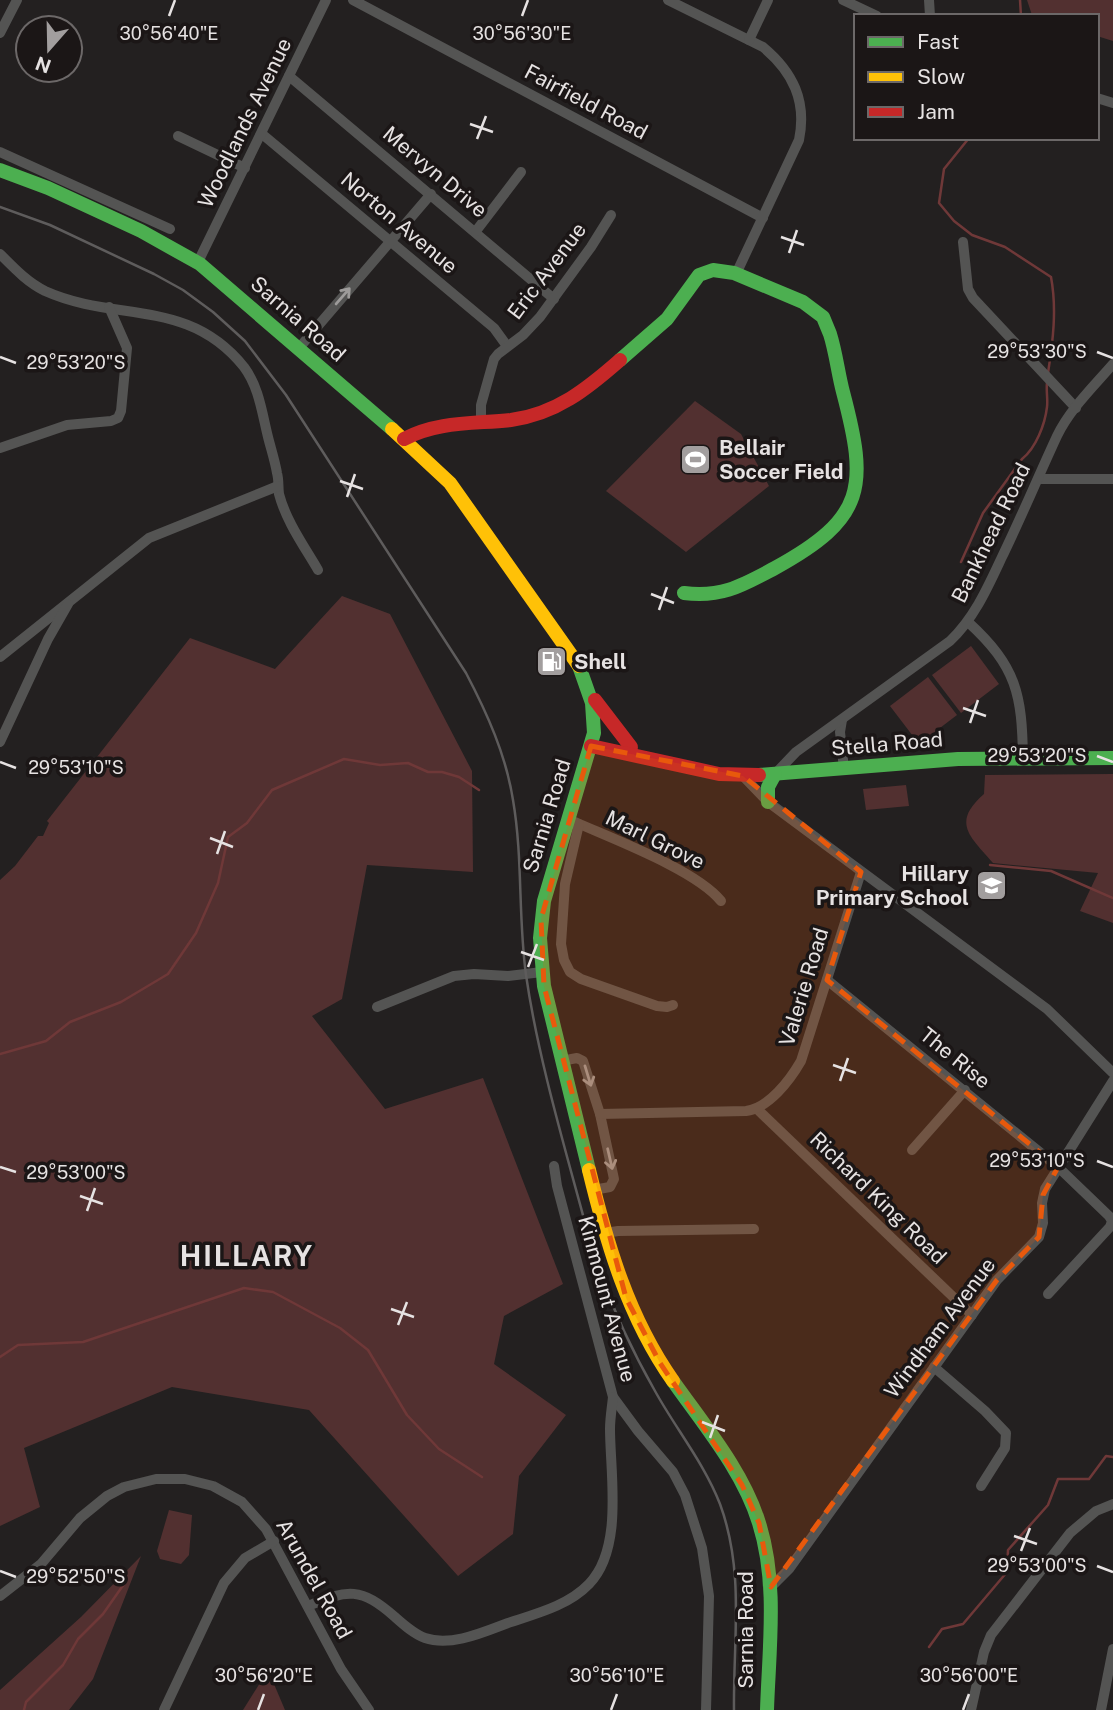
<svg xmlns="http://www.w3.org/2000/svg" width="1113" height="1710" font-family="'Public Sans',sans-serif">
<rect width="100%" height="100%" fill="#232020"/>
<g fill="#523030">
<path d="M1027 0H1113V41L1097 36V16H1035L1032 15Z"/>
<path d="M695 401 741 434 769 486 686 552 606 491Z"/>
<path d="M342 596 390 614 472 771 473 872 367 865 342 999 312 1016 385 1109 483 1078 563 1284 504 1316 494 1364 566 1415 519 1476 513 1534 458 1576 309 1410 172 1387 24 1448 40 1507 0 1526V880L15 866 38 836H43L49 823 47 821 190 638 275 669Z"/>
<path d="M971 646 999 684 961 713 932 675Z"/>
<path d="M928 677 957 715 919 744 890 706Z"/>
<path d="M1113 774V923L1080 911 1098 873 993 863C970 836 951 823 984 794L985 775Z"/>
<path d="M906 785 909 806 866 810 863 789Z"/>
<path d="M169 1510 192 1515 189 1555 181 1564 160 1559 157 1551Z"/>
<path d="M141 1556 93 1679 69 1710H0V1690L81 1617Z"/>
<path d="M268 1670 285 1710H243Z"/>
</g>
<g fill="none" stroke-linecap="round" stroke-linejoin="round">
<g stroke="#6f3838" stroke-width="2.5">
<path d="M1020 0 1021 16"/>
<path d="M969 138 944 169 939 203 954 221 972 235 1005 247 1051 277C1057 309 1053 341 1048 373"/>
<path d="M961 562 983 513 1022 459C1036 448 1045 424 1047 407 1048 399 1046 391 1047 383"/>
<path d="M990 865 1051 871 1113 898"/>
<path d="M0 1054 46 1041 70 1022 121 1002 168 974 196 933 218 883 228 837 247 823 272 790 344 759 380 765 408 763 428 772H442L459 777 479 790"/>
<path d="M0 1357 18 1345 83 1342 244 1288 273 1292 340 1328 368 1350 407 1415 439 1449 482 1477"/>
<path d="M929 1647 942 1629 963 1624 1007 1572 1008 1550 1048 1505 1058 1479H1089L1106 1456 1113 1457"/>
<path d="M24 1710 26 1702 63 1665 78 1639 103 1614 124 1584"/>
</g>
<g stroke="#545453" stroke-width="10">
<path d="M353 0 763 218"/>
<path d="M668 0 763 47C793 72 807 101 799 140L736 274"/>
<path d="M843 0 877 16"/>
<path d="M929 0 930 16"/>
<path d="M0 33 17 0"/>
<path d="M749 40 768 0"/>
<path d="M289 76 554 299"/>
<path d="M1097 98 1113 103"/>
<path d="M262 134 494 328 507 346"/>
<path d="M178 136 245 168"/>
<path d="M0 152 170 229"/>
<path d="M476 231 521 172"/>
<path d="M963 242 968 289 973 298 1076 408"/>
<path d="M0 254C14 268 27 282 45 291 116 323 188 297 244 367 259 387 262 413 268 437 271 449 275 461 277 473 279 480 278 487 279 494 286 521 304 546 318 570"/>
<path d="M198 262 326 0"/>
<path d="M299 348 431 194"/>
<path d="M481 422V405L494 359 498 354 523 335 540 317 591 247 611 215"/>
<path d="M0 448 67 425 111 421 118 418 121 411 127 348 109 307"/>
<path d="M1040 479H1113"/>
<path d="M968 622C1017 667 1022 694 1023 759"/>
<path d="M0 657 149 538 278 486"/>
<path d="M842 720 840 732 844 769"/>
<path d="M0 742 48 639 68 604"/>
<path d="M775 774 796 752 950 641C974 618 987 589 1001 559 1021 518 1038 477 1057 436 1070 409 1094 386 1113 364"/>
<path d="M743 776 768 802 1047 1009 1113 1073"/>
<path d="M575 822C613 839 696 870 721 901"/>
<path d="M579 824 565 884 561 944 564 960 570 972 581 979 657 1006 667 1007 673 1005"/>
<path d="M827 980 1058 1167 1109 1216 1112 1221 1110 1227 1048 1294"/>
<path d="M377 1007 454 976 474 974 508 976 542 972"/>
<path d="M561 1061 577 1058 583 1061 600 1114 614 1179 610 1187 593 1190"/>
<path d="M757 1109 972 1315"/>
<path d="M600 1114 746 1111C769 1108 790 1080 801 1061L861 872"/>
<path d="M912 1150 965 1090"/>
<path d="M554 1166 557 1186 613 1397 638 1431 673 1472 685 1495 702 1548 709 1596 706 1710"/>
<path d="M605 1233 618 1231 754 1229"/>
<path d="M934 1367 985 1411 1006 1433 1005 1448 981 1486"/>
<path d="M771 1587 789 1569 997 1280 1039 1237 1043 1223 1042 1203 1045 1189 1113 1081"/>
<path d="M0 1596 41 1564 80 1518 107 1496 124 1487 156 1479H185L213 1486 242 1502 266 1529 341 1669 369 1710"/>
<path d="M308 1606C348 1589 361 1587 395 1617 404 1625 414 1634 425 1638 451 1647 484 1632 508 1623 535 1614 568 1606 589 1584 624 1548 610 1473 610 1429 610 1418 612 1407 613 1397"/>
<path d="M164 1710 224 1583 245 1558 274 1541"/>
<path d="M971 1710 984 1652 991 1635 1070 1533 1096 1511 1113 1504"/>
<path d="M1101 1710 1113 1649"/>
</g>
<g stroke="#4caf50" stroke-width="14">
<path d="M0 170 48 188 141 231 200 264 392 429"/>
<path d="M620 360 667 319 699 275 713 270 734 273 803 302 823 317 830 334C836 353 838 373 843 392 868 487 866 518 775 568 743 585 722 598 684 593"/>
<path d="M579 666 592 703 594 733 544 901 540 938 544 986 589 1170"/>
<path d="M759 775 958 759 1113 758"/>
<path d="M768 802V787L775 774"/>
<path d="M673 1381C704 1425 743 1471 759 1523 778 1583 769 1648 767 1710"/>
</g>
<g stroke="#ffc107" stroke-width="14">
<path d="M392 429 450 483 579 666"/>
<path d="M589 1170C607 1244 628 1317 673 1381"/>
</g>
<g stroke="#c62828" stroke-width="14">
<path d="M404 439C438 421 474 424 511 420 556 414 587 389 620 360"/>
<path d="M595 700 631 747"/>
<path d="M591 746 719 774 759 775"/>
</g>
<path stroke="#5e5c5c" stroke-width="2.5" d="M0 207 50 225 154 274 183 290 213 312 245 341 286 395 466 673C487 713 506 755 513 800 523 858 518 917 526 975 538 1058 565 1148 587 1230 602 1286 626 1340 655 1391 676 1429 704 1463 720 1504 745 1572 733 1640 734 1710"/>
</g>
<defs><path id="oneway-shaft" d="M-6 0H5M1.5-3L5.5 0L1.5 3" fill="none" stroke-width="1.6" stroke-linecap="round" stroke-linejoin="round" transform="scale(1.75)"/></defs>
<g stroke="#9d9b9a">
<use href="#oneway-shaft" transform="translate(343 296) rotate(-49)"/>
<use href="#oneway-shaft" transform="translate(588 1076) rotate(73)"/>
<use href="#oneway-shaft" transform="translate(610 1159) rotate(77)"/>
</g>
<path fill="#e8590c" fill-opacity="0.2" stroke="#e8590c" stroke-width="5" stroke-dasharray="14 9" stroke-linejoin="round" d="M591 746 743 776 861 872 827 980 1058 1167 1043 1195 1039 1237 997 1280 771 1587 759 1523 742 1485 660 1363 626 1298 544 986 541 919Z"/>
<path fill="none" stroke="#e6e2e2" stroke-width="2.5" d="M169 16 175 0M522 16 528 0M470 124 493 132M477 139 486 116M781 237 804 245M789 253 797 230M1097 352 1113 358M0 357 16 363M340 481 363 489M347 497 355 474M651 594 674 603M659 610 667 587M963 708 986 716M970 723 978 700M1097 756 1113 762M0 762 16 768M210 838 233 847M217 854 225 831M521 952 544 960M528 967 537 944M833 1065 856 1073M840 1081 848 1058M1097 1161 1113 1167M0 1167 16 1172M80 1196 103 1204M87 1211 95 1188M391 1309 414 1317M398 1325 407 1302M702 1422 725 1431M710 1438 718 1415M1014 1536 1037 1544M1021 1551 1030 1528M1097 1566 1113 1572M0 1571 16 1577M258 1710 264 1694M611 1710 617 1694M963 1710 969 1694"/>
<defs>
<symbol id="stadium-square" viewBox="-11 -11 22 22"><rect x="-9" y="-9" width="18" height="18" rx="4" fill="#a29e9e" stroke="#1b1616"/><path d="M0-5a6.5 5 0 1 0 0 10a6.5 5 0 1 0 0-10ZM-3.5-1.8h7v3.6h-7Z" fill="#fff"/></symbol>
<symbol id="fuel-square" viewBox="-11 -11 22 22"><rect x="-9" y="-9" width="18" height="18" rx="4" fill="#a29e9e" stroke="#1b1616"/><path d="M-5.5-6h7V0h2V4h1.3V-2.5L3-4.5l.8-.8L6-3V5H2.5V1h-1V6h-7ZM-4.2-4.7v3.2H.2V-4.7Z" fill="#fff"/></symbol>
<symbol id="school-square" viewBox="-11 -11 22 22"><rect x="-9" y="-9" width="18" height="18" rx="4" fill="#a29e9e" stroke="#1b1616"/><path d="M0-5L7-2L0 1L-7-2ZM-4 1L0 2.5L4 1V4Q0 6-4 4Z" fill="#fff"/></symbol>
</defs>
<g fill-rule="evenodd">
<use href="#stadium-square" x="678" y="442" width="35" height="35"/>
<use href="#fuel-square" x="534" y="644" width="35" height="35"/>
<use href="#school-square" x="974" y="868" width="35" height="35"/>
</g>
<g text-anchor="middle" stroke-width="7" stroke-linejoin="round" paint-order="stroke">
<g font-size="21" fill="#e6e2e2" stroke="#1b1616">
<text transform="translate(586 102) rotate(28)" y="7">Fairfield Road</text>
<text transform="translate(245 123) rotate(-64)" y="7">Woodlands Avenue</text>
<text transform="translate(435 172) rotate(40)" y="7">Mervyn Drive</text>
<text transform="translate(399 223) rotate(40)" y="7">Norton Avenue</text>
<text transform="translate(547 271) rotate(-53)" y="7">Eric Avenue</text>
<text transform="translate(298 319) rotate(41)" y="7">Sarnia Road</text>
<text transform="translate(991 533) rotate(-64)" y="7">Bankhead Road</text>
<text transform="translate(887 744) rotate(-5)" y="7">Stella Road</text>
<text transform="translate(547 816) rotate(-73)" y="7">Sarnia Road</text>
<text transform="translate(655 840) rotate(26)" y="7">Marl Grove</text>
<text transform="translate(804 987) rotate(-73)" y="7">Valerie Road</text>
<text transform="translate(955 1058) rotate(39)" y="7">The Rise</text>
<text transform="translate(878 1198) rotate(44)" y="7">Richard King Road</text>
<text transform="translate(607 1299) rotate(75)" y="7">Kinmount Avenue</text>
<text transform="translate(940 1328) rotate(-53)" y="7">Windham Avenue</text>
<text transform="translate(314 1579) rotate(61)" y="7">Arundel Road</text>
<text transform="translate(746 1630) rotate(-90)" y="7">Sarnia Road</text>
</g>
<g font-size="21" font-weight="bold" fill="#e6e2e2" stroke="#1b1616" text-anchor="start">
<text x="719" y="455">Bellair<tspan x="719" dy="24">Soccer Field</tspan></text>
<text x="574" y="669">Shell</text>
<text x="969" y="881" text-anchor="end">Hillary<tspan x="969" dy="24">Primary School</tspan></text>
</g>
<g font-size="28" font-weight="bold" letter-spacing="2" fill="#e6e2e2" stroke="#1b1616">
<text x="247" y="1266">HILLARY</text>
</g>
</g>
<g font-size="18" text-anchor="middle" fill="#e6e2e2" stroke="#1b1616" stroke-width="7" stroke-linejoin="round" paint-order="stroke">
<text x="169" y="40">30°56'40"E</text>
<text x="522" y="40">30°56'30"E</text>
<text x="1037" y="358">29°53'30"S</text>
<text x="76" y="369">29°53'20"S</text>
<text x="1037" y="762">29°53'20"S</text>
<text x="76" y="774">29°53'10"S</text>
<text x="1037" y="1167">29°53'10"S</text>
<text x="76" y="1179">29°53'00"S</text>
<text x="1037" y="1572">29°53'00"S</text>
<text x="76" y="1583">29°52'50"S</text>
<text x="264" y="1682">30°56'20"E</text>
<text x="617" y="1682">30°56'10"E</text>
<text x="969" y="1682">30°56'00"E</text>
</g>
<rect x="854" y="14" width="245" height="126" fill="#1b1616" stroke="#6c6868" stroke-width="2"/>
<rect x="868" y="37" width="35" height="10" fill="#4caf50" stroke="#6c6868" stroke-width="2"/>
<text x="917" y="49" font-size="21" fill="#e6e2e2">Fast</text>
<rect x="868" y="72" width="35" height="10" fill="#ffc107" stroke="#6c6868" stroke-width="2"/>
<text x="917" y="84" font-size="21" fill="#e6e2e2">Slow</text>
<rect x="868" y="107" width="35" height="10" fill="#c62828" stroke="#6c6868" stroke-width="2"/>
<text x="917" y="119" font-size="21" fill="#e6e2e2">Jam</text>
<g transform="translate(49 49) rotate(200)"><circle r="33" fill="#1b1616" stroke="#6c6868" stroke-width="2"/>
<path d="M0-5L12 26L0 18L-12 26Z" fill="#a29e9e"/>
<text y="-10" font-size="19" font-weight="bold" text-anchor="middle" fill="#e6e2e2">N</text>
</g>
</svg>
